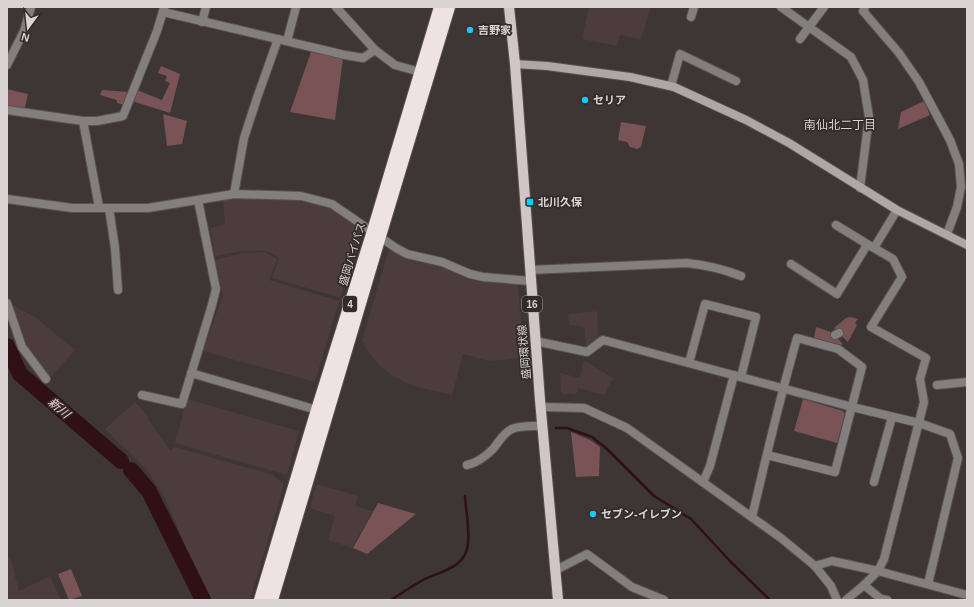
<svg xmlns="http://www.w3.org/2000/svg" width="974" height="607" font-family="Arial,'Noto Sans JP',sans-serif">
<rect width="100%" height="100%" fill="#3e3535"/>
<g fill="#4c3c3d">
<path d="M589 7H651L641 39 620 35 617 46 582 39Z"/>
<path d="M235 198H268L308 202 330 208 360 230 341 296 339 297 272 278 279 258 266 251H242L215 256 210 228 225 225 223 200Z"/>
<path d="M389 249 406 257 441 266 469 278 483 281 514 283 518 286 524 358 489 361 463 354 452 395 413 386 393 376 380 366 367 350 362 340Z"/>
<path d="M265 252 277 259 269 280 339 301 315 382 203 351 223 295 214 260 243 253Z"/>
<path d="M11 304 35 317 75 350 49 379 23 346Z"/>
<path d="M597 311 599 336 589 346 586 345 584 327 569 325 568 314Z"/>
<path d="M583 362H587L613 378 604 395 578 388 576 395 569 394H561L560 373 580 378Z"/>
<path d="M187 399 299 431 287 475 175 443Z"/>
<path d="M135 402 148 416V419L170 450 175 447 273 475 284 485 250 600H208L165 498 145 468 105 429Z"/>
<path d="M316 484 358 496 355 506 372 511 352 548 328 540 335 516 310 508Z"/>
<path d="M7 557 11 560 19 591 50 576 61 600H7Z"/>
</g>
<g fill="#795356">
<path d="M311 52 343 58 335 120 290 112Z"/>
<path d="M161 66 180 74 170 113 132 101 137 90 162 100 170 83 165 81 167 76 158 73Z"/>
<path d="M7 89 28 94 25 108 7 105Z"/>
<path d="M102 90 129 92 124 105 117 103V100L100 95Z"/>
<path d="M924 101 930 115 898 129 901 112Z"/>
<path d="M163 114 187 121 182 144 167 146Z"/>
<path d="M621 122 646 126 641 147 637 149 630 147 627 142 618 140Z"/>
<path d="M850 317 858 319 855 323 857 325 848 342 834 328 846 318Z"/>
<path d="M816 327 831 332 842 343V345L814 338Z"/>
<path d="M803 399 843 411 845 414 837 443 794 431Z"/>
<path d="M571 432 590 440 600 447 599 476 576 477Z"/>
<path d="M378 503 416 514 367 554 353 548Z"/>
<path d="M71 569 82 596 69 600 58 574Z"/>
</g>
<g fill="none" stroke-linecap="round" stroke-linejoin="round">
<g stroke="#301014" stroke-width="2.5">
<path d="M556 428H567L592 437 607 449 654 496 691 519 730 561 770 600"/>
<path d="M391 600C402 593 412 586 423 580 438 572 462 569 467 549 471 535 466 512 465 496"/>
</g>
<g stroke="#301014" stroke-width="16">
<path d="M7 346 20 374 121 461"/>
<path d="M131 470 149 491 203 600"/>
</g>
<defs>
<g id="street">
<path d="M336 7 375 50 395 65 420 72"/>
<path d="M781 7 809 27 800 39"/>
<path d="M824 7 809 27 851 57 863 80 869 117 860 188"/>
<path d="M865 7 863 11 899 53 919 82 950 140 959 164 961 187 957 207 947 234"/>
<path d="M163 12 345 55 363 58 375 50"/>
<path d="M691 17 694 7"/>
<path d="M202 22 206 7"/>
<path d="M287 41 296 7"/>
<path d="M7 65 24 31 31 7"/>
<path d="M671 86 680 54 736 81"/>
<path d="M7 110 83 121 99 207"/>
<path d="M83 121H97L123 116 157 31 164 8"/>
<path d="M234 194 244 138 257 98 278 39"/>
<path d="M7 199 72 208H148L234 194 301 196 332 204 396 248 407 254 442 262 470 274 483 277 530 281"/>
<path d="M109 208 115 248 118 290"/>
<path d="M836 225 872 247"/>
<path d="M791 264 837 294 867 245"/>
<path d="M530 270 687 263C706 265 723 269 741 276"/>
<path d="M7 303 22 347 46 379"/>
<path d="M835 335 839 333"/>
<path d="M535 341 587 352 603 340 852 407 919 423 950 434 958 458 928 584"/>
<path d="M689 363 705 304 756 317 741 377"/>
<path d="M191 373 317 410"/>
<path d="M937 385 967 382"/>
<path d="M142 395 182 404 212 305 216 289 198 200"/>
<path d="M541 407 584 408 627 428 781 538 815 566 831 586 837 600"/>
<path d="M467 465C477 463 485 457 493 449 499 442 503 433 512 429 520 425 533 426 543 426"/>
<path d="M703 482 710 466 734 375"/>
<path d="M874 482 892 417"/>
<path d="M752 517C766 457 780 398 797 338L838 349 862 367 835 472 767 455"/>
<path d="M815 566 832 561 878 571 967 595"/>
<path d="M556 570 587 554 632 587 664 600"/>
<path d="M864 585 881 599 887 600"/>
<path d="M846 600 864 585 878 571 884 559 924 402 920 379 926 358 871 327 902 277 893 259 874 248 897 210"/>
</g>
<path id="secondary" d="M515 64 547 66 630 77 674 87 746 120 789 143 897 210 967 245"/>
<path id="primary" d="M509 7 515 64 540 400 558 600"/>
<g id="highway">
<path d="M260 600 317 410 373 231 440 7"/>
<path d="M272 600 380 236 449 7"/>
</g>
</defs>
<use href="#street" stroke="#5a5151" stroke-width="10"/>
<use href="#secondary" stroke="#5a5151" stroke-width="10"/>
<use href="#primary" stroke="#5a5151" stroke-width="12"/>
<use href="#highway" stroke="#5a5151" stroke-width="14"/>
<use href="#street" stroke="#847f7f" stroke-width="8"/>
<use href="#secondary" stroke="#afa7a7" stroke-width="8"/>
<use href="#primary" stroke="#d0c6c6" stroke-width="10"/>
<use href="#highway" stroke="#eee2e3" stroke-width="12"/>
</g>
<g fill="#14cafb" stroke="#332b2b" stroke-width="1.5">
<circle cx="470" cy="30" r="4"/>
<circle cx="585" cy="100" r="4"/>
<rect x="526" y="198" width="8" height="8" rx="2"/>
<circle cx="593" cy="514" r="4"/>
</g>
<g text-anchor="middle" stroke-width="3.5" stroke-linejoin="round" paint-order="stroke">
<g fill="#332b2b" stroke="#a7a1a1" stroke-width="1">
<rect x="343" y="296" width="14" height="16" rx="3"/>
<rect x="522" y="296" width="20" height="16" rx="3"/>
</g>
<g font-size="10" font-weight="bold" fill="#d9d3d3">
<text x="350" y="308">4</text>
<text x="532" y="308">16</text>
</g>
<g font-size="11" font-weight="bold" fill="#d9d3d3" stroke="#332b2b" text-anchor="start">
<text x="478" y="34">吉野家</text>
<text x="593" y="104">セリア</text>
<text x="538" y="206">北川久保</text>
<text x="601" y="518">セブン-イレブン</text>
</g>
<g font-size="11" fill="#d9d3d3" stroke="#332b2b">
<text transform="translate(352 254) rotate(-73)" y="4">盛岡バイパス</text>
<text transform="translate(524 352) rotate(-95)" y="4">盛岡環状線</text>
</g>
<g font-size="12" fill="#d9d3d3" stroke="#332b2b">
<text x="840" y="129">南仙北二丁目</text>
</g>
<g font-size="12" font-style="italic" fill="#fbcfd1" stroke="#332b2b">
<text transform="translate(59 408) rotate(41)" y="4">新川</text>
</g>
</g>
<rect width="974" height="607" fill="none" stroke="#d9d3d3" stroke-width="16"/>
<g transform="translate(28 28) rotate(195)" stroke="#332b2b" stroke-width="3" paint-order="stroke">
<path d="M0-3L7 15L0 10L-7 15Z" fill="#d9d3d3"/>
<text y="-6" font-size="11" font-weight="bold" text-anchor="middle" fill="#d9d3d3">N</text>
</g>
</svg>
